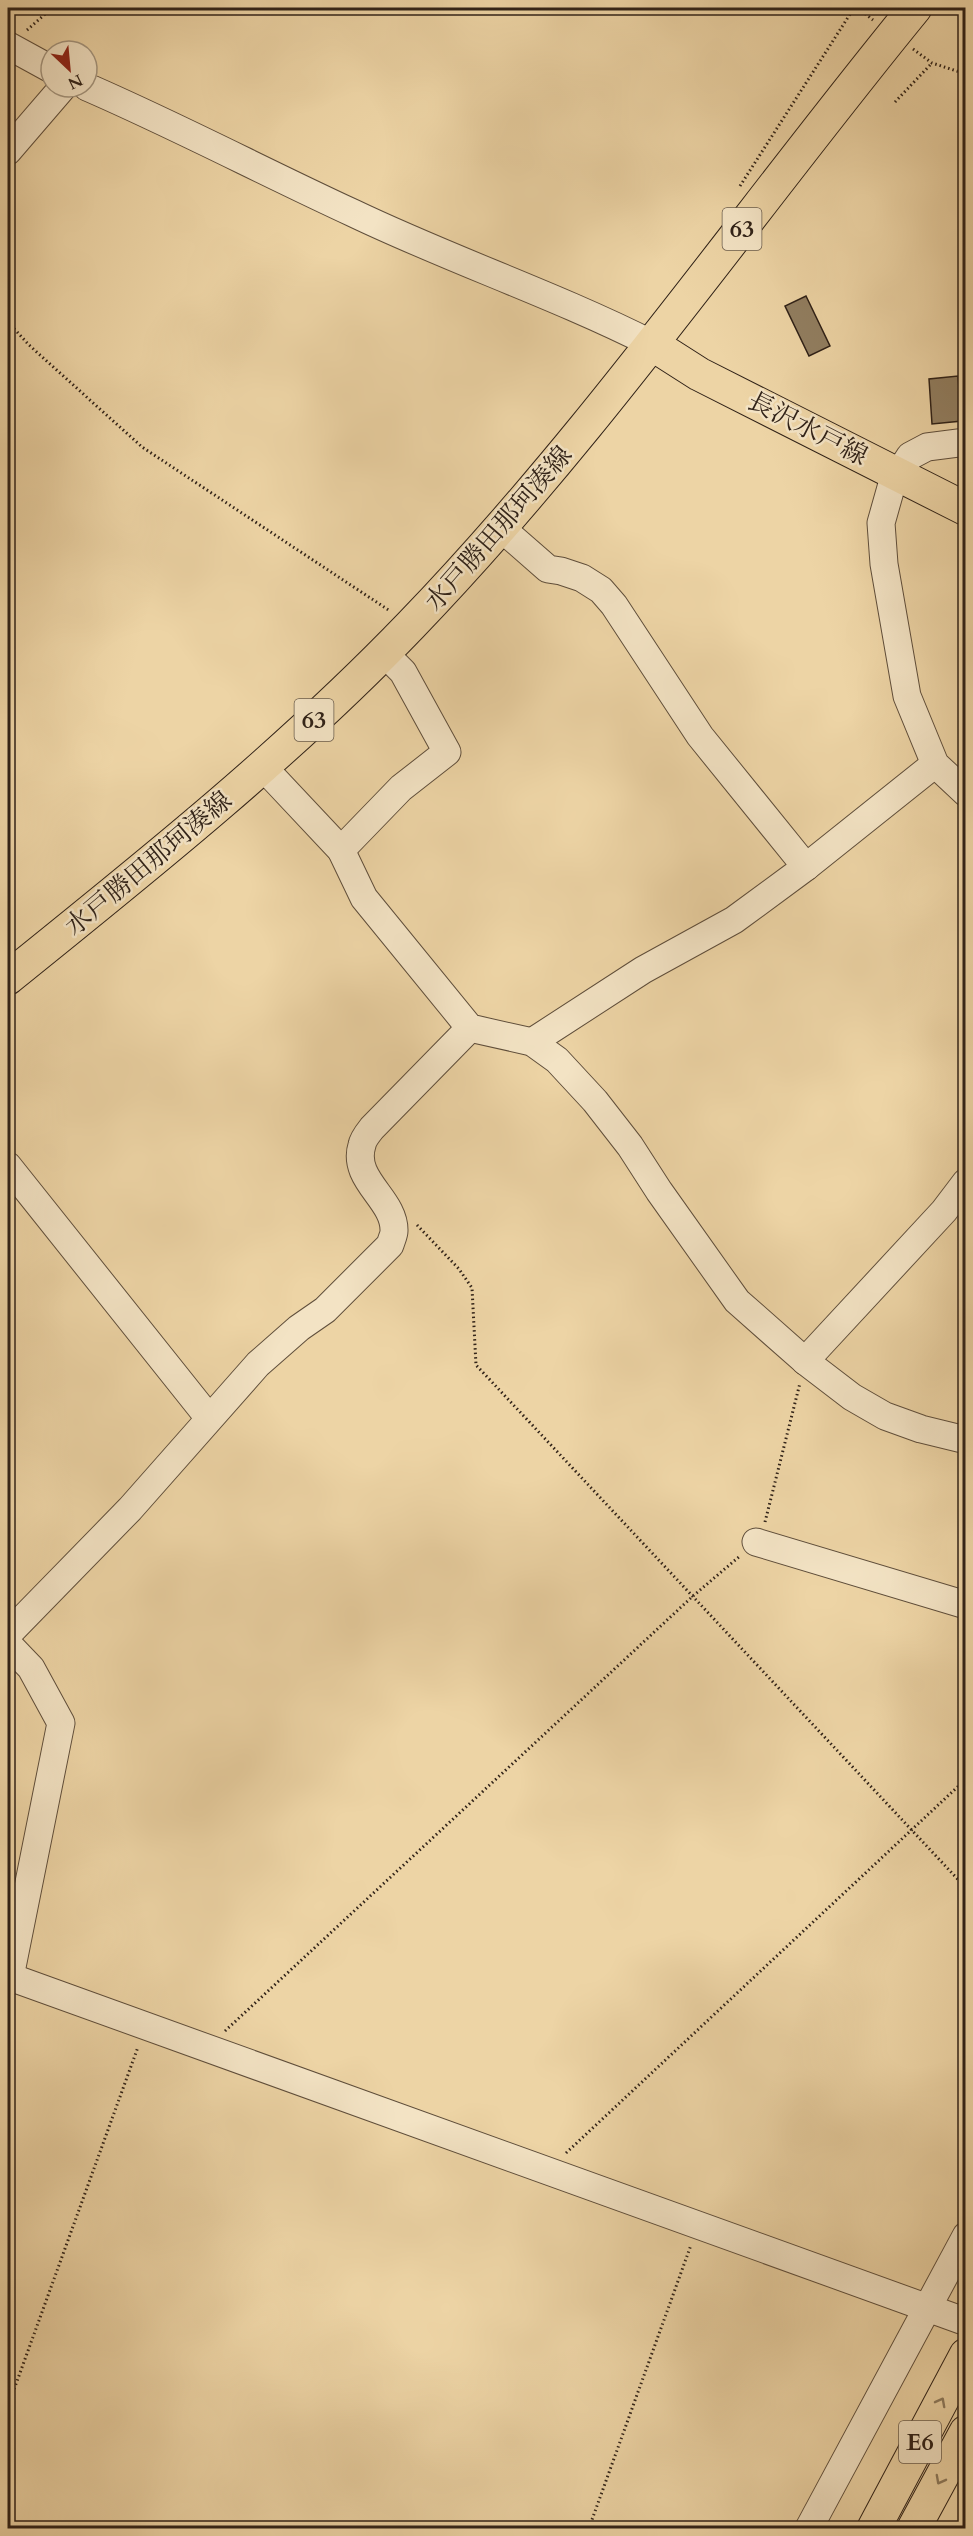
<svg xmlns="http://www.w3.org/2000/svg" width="973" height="2536" font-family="Cardo,'Noto Serif JP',serif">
<rect width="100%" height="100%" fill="#edd4a5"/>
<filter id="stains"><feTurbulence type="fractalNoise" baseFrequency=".00333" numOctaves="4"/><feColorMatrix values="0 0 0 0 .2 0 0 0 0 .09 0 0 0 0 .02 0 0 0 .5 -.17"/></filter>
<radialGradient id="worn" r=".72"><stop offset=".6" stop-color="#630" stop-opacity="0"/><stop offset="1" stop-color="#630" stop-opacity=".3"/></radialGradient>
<g fill="#927f61" stroke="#302218" stroke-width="1.5">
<path d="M806 296 830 346 809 356 785 306Z"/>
<path d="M958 376 962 421 932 424 929 379Z"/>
</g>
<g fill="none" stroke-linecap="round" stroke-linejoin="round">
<defs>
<g id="minor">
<path d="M8 48 9 46 51 69"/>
<path d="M87 87C177 126 264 172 353 213 451 260 555 295 652 344"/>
<path d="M8 151 63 87"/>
<path d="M966 442 927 447 910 456 892 484 881 523 884 564 907 696 935 764 966 793"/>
<path d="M501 528 548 569 561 571 582 578 601 590 614 605 700 736 806 867"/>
<path d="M263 767 341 850 364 898 470 1028 532 1042 557 1060 595 1101 630 1146 659 1191 737 1301 805 1361 852 1397 885 1416 921 1429 966 1440"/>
<path d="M341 850 401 788 447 752 403 672 384 653"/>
<path d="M532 1042 643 970 734 920 806 867 935 764"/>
<path d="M8 1166 209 1418"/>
<path d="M805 1361 944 1211 966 1182"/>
<path d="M756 1542 966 1605"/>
<path d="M8 1634 130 1509 258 1364 299 1328 325 1310 390 1245C391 1241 394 1235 394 1231 395 1199 351 1180 362 1145 363 1139 368 1133 372 1128L470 1028"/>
<path d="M8 1644 31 1668 61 1723 10 1977 8 1979"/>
<path d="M10 1977 961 2320"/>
<path d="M809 2528 966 2236"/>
</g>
<g id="major">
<path d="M652 344 699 374 966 509"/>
<path d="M8 978C147 866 287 754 411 625 596 433 747 213 915 8"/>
</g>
<g id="highway">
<path d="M874 2528 966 2355"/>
<path d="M914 2528 966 2432"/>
</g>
</defs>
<use href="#minor" stroke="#5f4e3b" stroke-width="29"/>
<use href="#major" stroke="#302218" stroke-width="35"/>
<use href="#highway" stroke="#302218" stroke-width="35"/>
<g stroke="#302218" stroke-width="3" stroke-dasharray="1.5 3" stroke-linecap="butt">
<path d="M858 8 873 20"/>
<path d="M954 8 966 14"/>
<path d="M27 30 52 8"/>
<path d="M913 49 932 63 966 74"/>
<path d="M895 102 932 63"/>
<path d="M740 186 854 8"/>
<path d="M8 322 29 345 142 447 390 611"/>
<path d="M417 1225 459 1269 472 1288 476 1365 966 1888"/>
<path d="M765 1522 800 1383"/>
<path d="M225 2031 693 1596 740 1556"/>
<path d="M566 2153 966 1779"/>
<path d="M8 2406 138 2047"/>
<path d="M589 2528 691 2245"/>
</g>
<use href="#minor" stroke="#f3e3c4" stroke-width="27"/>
<use href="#major" stroke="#edd4a5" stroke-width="33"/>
<use href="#highway" stroke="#edd4a5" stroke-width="33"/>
</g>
<defs><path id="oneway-chevron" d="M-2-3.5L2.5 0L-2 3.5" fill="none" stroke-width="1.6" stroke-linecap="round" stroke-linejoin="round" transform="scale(1.5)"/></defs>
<g stroke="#8e7b5e">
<use href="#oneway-chevron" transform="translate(941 2402) rotate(-62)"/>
<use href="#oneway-chevron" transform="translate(940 2480) rotate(118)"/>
</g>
<g text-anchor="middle" stroke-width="5" stroke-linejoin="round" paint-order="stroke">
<g fill="#f3e3c4" stroke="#6a5c4c" stroke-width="1.5">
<rect x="722.5" y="208" width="39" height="42" rx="4.5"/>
<rect x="294.5" y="699" width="39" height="42" rx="4.5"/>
<rect x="899" y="2421" width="42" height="42" rx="4.5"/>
</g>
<g font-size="24" font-weight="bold" fill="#302218">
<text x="742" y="237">63</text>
<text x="314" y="728">63</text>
<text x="920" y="2450">E6</text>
</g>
<g font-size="26" fill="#302218" stroke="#f3e3c4">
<text transform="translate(808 428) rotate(27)" y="9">長沢水戸線</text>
<text transform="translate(498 528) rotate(-49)" y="9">水戸勝田那珂湊線</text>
<text transform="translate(148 863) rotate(-40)" y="9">水戸勝田那珂湊線</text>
</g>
</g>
<rect width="973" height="2536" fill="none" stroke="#edd4a5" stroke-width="30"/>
<rect x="9" y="9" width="955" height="2518" fill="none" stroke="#302218" stroke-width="3"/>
<rect x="15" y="15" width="943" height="2506" fill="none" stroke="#302218" stroke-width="1.5"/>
<g transform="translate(69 69) rotate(154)"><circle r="28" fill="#f3e3c4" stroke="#a5967f" stroke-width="1.5"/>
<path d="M0-4.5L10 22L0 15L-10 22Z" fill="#8f2418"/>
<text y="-9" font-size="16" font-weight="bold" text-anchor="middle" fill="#302218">N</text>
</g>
<rect width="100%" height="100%" filter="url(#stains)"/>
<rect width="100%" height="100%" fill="url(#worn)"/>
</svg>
